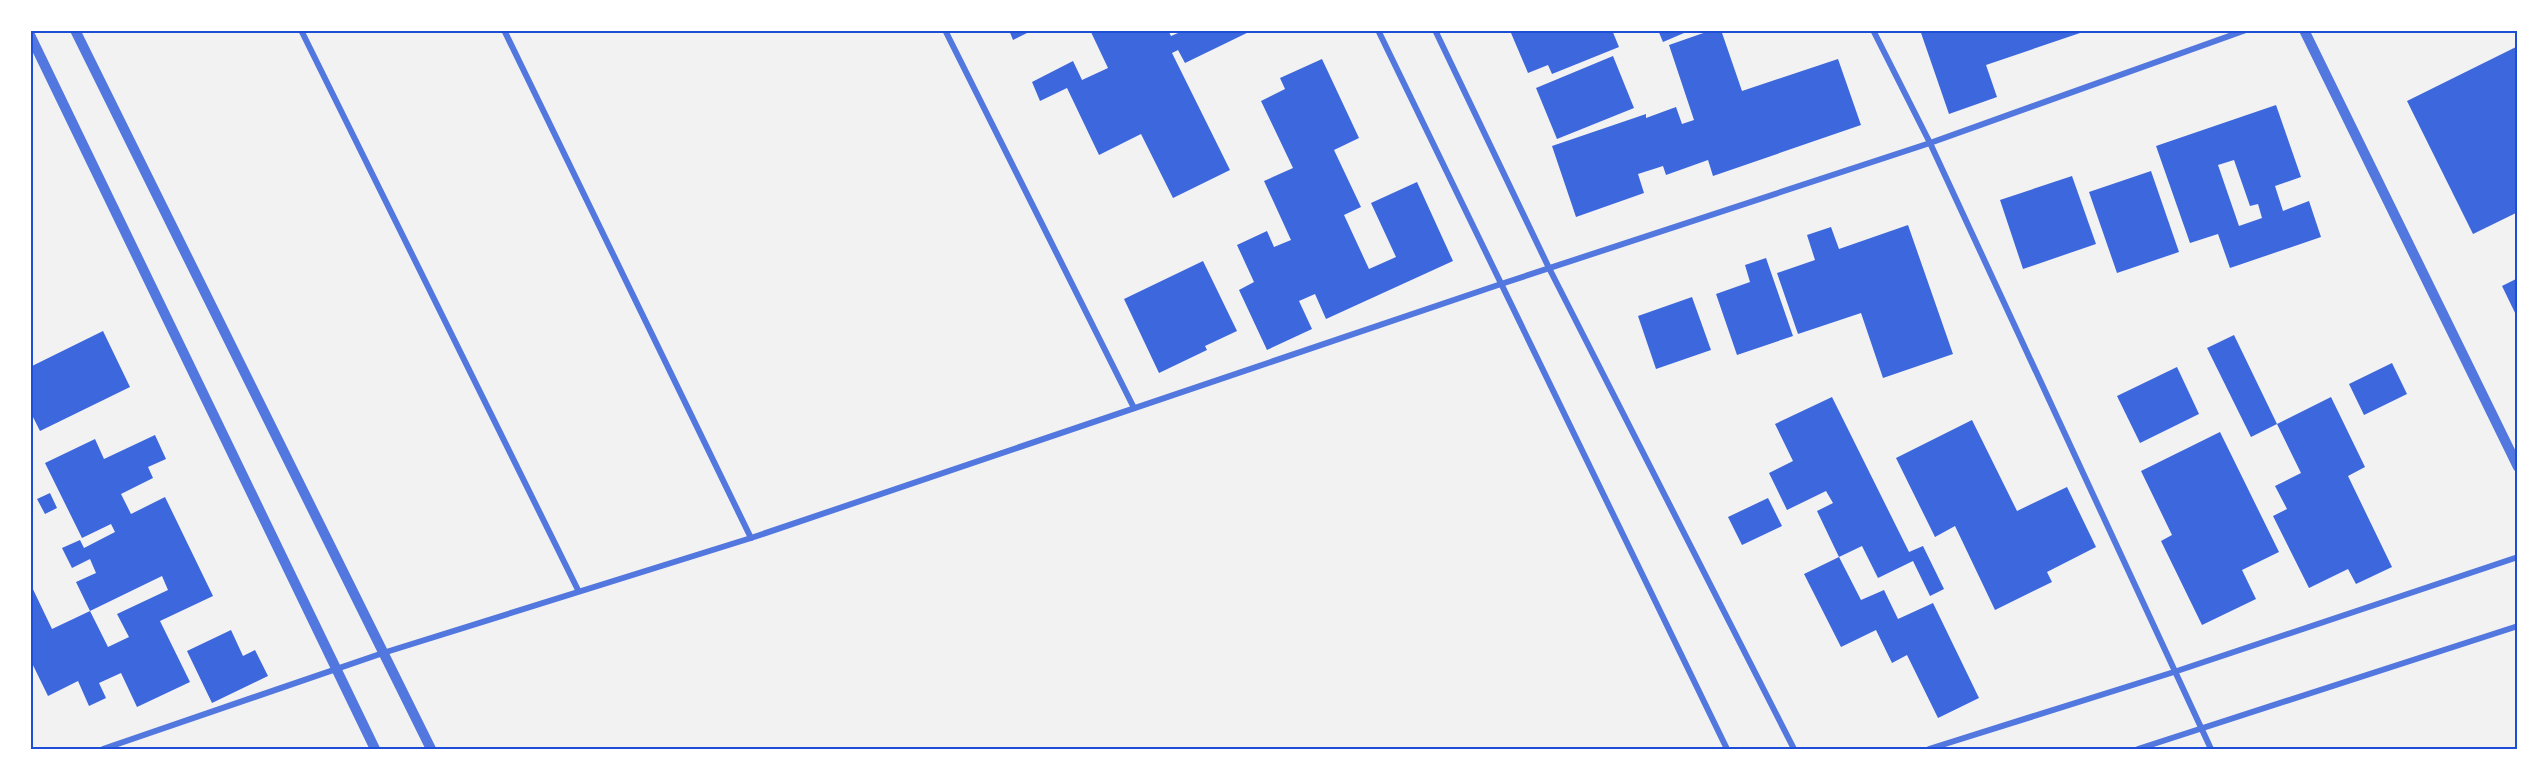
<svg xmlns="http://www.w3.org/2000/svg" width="2548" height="779" font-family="Ubuntu,sans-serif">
<rect width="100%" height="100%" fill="#f2f2f2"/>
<g fill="#3d67dc" fill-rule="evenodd">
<path d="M1009 30H1033L1013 40Z"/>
<path d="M1090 30H1168L1171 36 1185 30H1253L1185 63 1178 50 1172 53 1230 170 1173 198 1141 134 1099 155 1067 88 1040 101 1032 82 1073 61 1082 80 1108 68Z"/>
<path d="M1519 30H1612L1619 47 1552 74 1548 65 1528 73 1511 33Z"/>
<path d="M1658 30H1691L1663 42Z"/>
<path d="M1712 30H1721L1742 91 1838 59 1861 125 1713 176 1708 160 1666 175 1663 166 1638 174 1644 193 1576 217 1552 146 1646 114V118L1676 107 1682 124 1694 120 1669 45Z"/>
<path d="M1920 30H2079L2080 33 1986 65 1997 97 1949 114Z"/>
<path d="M2518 46V212L2473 234 2407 101Z"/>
<path d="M1613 56 1634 108 1557 139 1536 88Z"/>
<path d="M1322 59 1359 138 1334 150 1361 207 1344 215 1369 269 1396 257 1371 203 1417 182 1453 261 1326 319 1315 294 1299 301 1312 329 1267 350 1239 290 1254 282 1237 245 1267 231 1274 247 1291 240 1264 181 1293 168 1261 101 1285 89 1280 78Z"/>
<path d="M2276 105 2301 177 2275 186 2283 211 2309 201 2321 237 2230 268 2218 234 2190 243 2156 146ZM2234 160 2250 206 2258 204 2262 218 2239 226 2218 165Z"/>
<path d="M2151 171 2179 252 2117 273 2089 192Z"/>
<path d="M2072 176 2096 244 2023 269 2000 200Z"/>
<path d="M1908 225 1953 354 1883 378 1861 313 1798 334 1777 273 1815 260 1807 235 1831 227 1839 249Z"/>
<path d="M1766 258 1793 336 1737 355 1716 294 1750 282 1745 265Z"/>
<path d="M1203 261 1237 331 1205 346 1207 350 1159 373 1124 299Z"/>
<path d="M2518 278V319L2502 286Z"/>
<path d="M1692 297 1711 350 1656 369 1638 316Z"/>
<path d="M103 331 130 387 40 431 30 411V367Z"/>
<path d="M2234 335 2277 424 2251 437 2207 348Z"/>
<path d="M2392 363 2407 394 2364 415 2349 384Z"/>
<path d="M2177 367 2199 414 2140 443 2117 396Z"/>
<path d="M1832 397 1909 552 1923 546 1944 589 1930 596 1913 561 1878 578 1862 546 1839 557 1817 511 1833 503 1826 491 1787 510 1769 473 1793 461 1775 424Z"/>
<path d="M2331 397 2365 467 2348 476 2392 567 2356 584 2348 569 2309 588 2273 516 2287 509 2275 486 2301 473 2277 424Z"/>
<path d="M1972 420 2017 511 2067 487 2096 547 2047 572 2052 582 1995 610 1955 526 1935 537 1896 458Z"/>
<path d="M2220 432 2279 552 2242 570 2256 599 2202 625 2161 541 2172 535 2141 471Z"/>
<path d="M155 435 166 459 148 467 153 478 121 494 131 514 165 497 213 596 160 621 190 682 137 707 121 673 99 683 106 698 89 706 78 681 48 696 30 659V583L52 629 90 611 108 647 129 637 117 614 168 590 162 576 90 611 76 582 96 573 90 559 72 568 62 548 80 540 84 548 115 532 111 524 82 538 45 463 95 439 104 459Z"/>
<path d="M50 493 57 508 45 514 37 499Z"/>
<path d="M1768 498 1782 526 1742 545 1728 517Z"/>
<path d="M1839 557 1861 600 1884 590 1898 619 1933 603 1979 698 1938 718 1907 655 1892 663 1876 630 1841 647 1804 574Z"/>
<path d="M231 630 243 656 255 650 268 676 212 703 187 651Z"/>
</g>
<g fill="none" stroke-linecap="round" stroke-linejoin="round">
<g stroke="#5277de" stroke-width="6">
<path d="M301 30 578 590"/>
<path d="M504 30 751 538"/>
<path d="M945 30 1134 408"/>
<path d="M1378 30 1727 749"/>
<path d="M1435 30 1549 268 1794 749"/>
<path d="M1873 30 1930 143 2211 749"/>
<path d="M103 749 383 653 751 538 1501 284 1930 143 2246 30"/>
<path d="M1929 749 2174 672 2518 557"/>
<path d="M2138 749 2518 626"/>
</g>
<g stroke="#5277de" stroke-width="10">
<path d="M75 30 431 749"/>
<path d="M2304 30 2518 467"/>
<path d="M30 35 375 749"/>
</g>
</g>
<rect width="2548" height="779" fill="none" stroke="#ffffff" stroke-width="63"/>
<rect x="32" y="32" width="2484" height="716" fill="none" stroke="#1d4ed8" stroke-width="2"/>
</svg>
